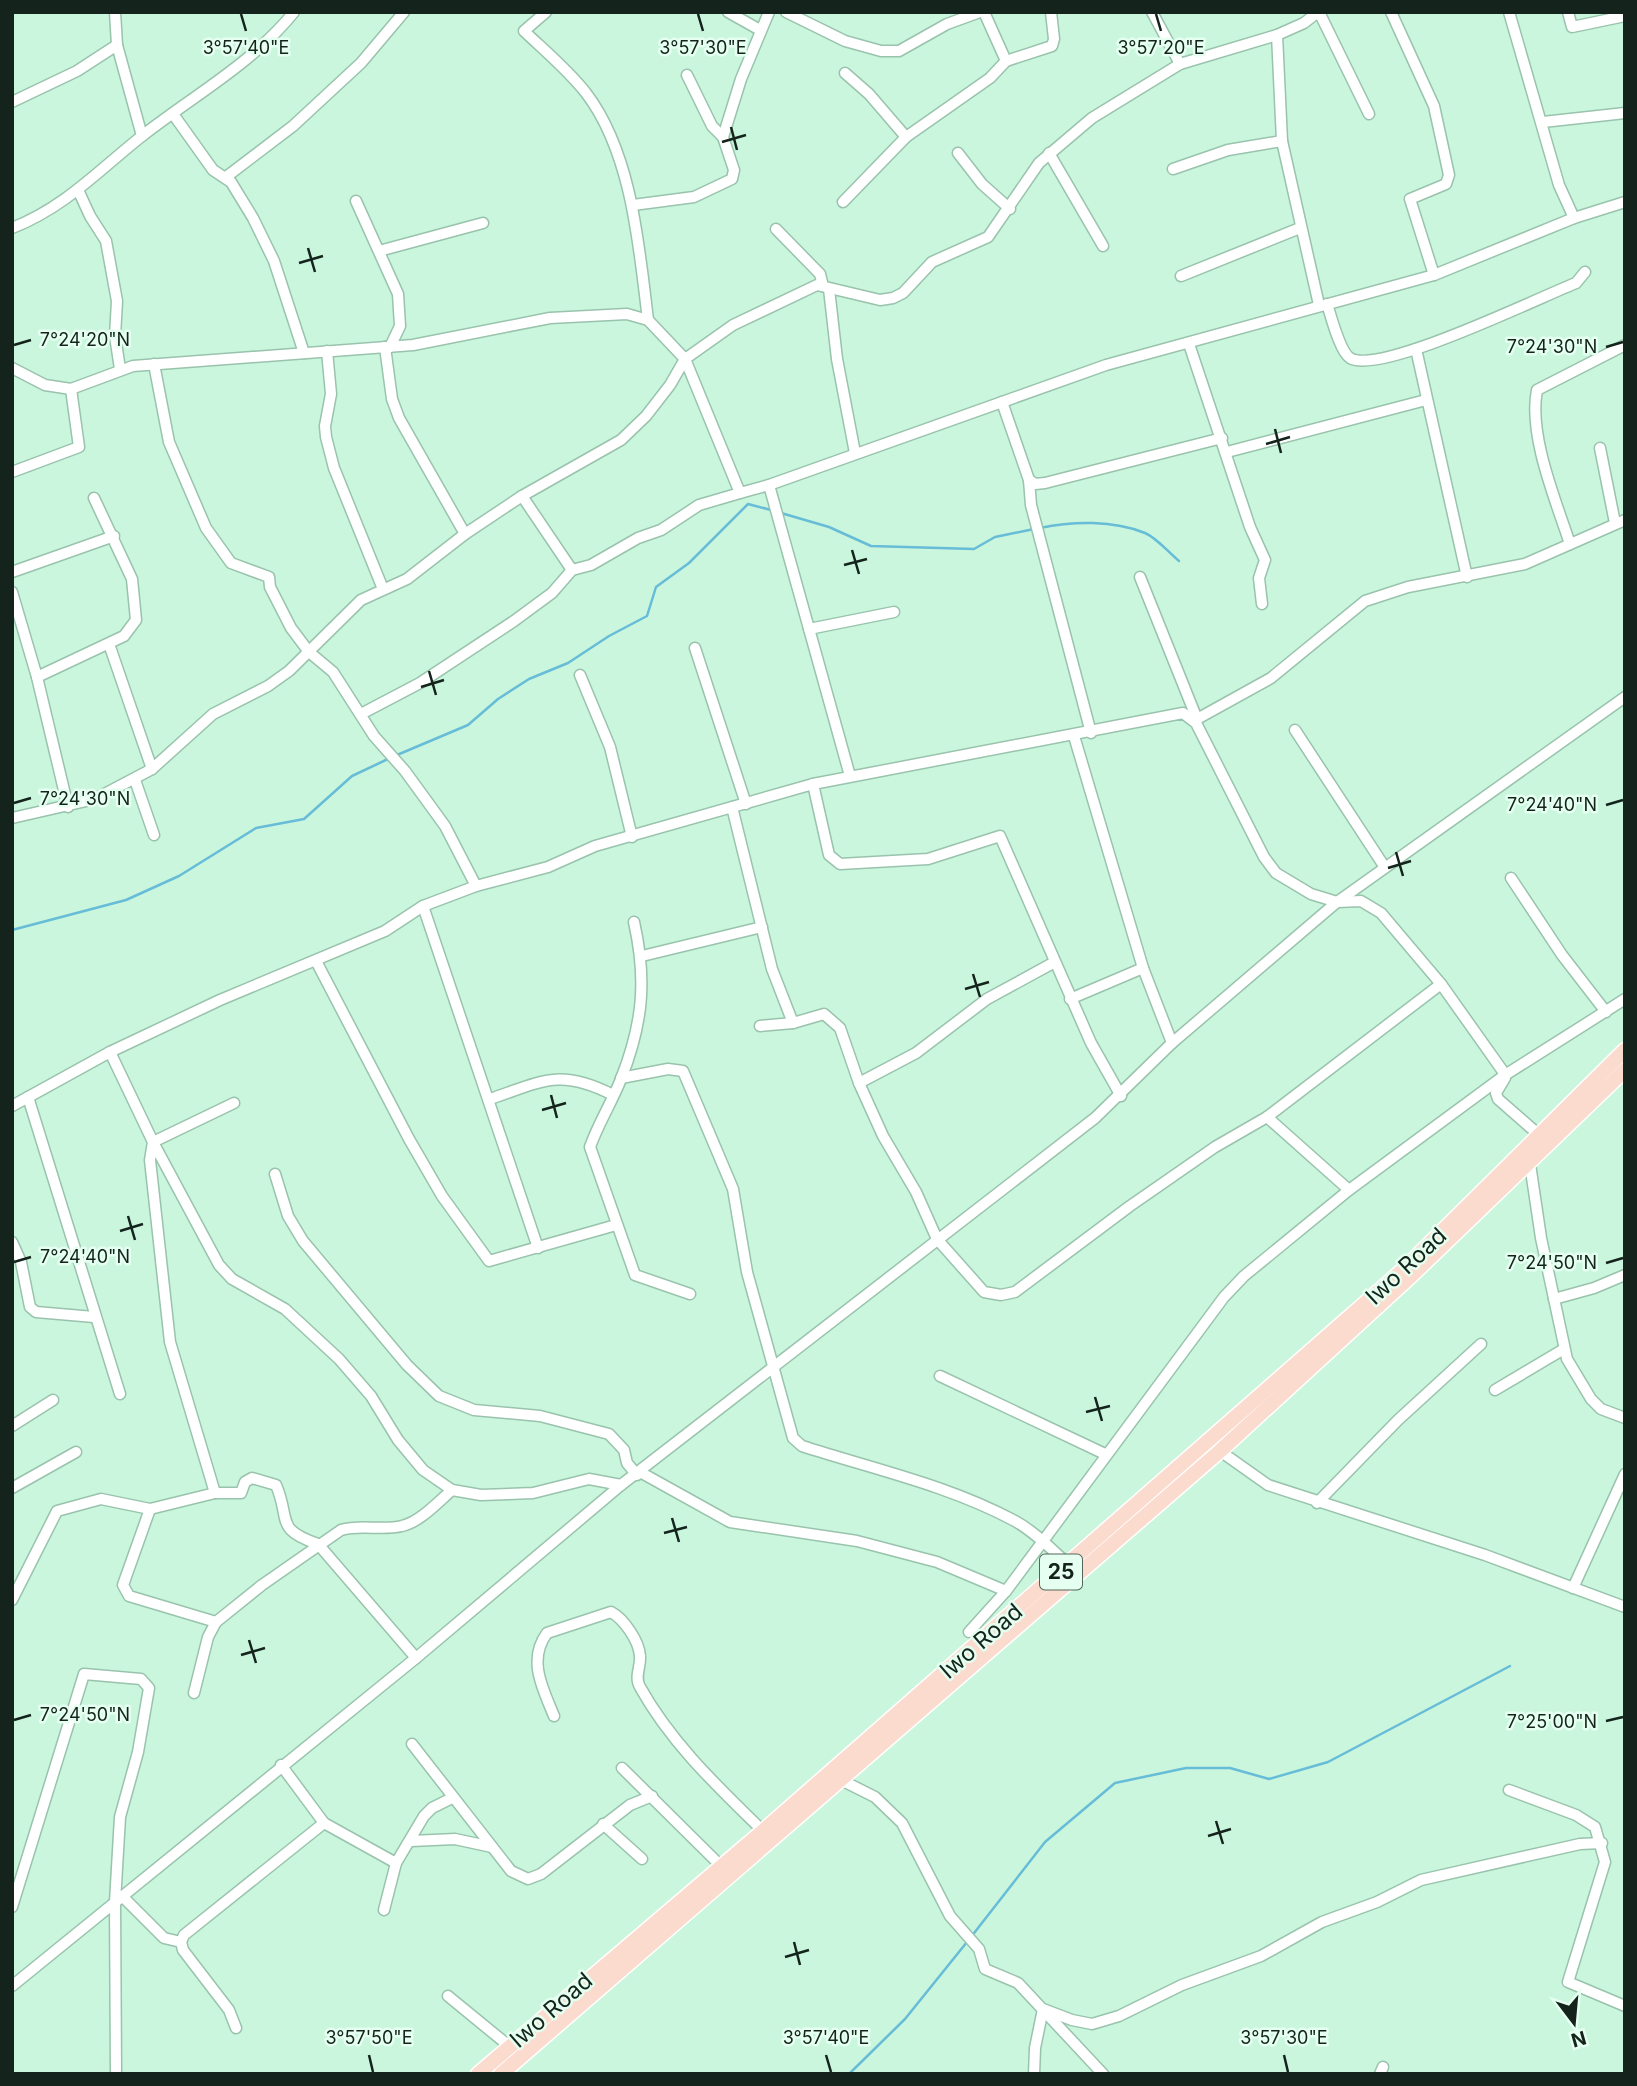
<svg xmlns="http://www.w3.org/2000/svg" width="1637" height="2086" font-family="Inter,sans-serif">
<rect width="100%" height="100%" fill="#caf6de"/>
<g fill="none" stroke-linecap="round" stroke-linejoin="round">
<g stroke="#67bcd7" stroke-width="2.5">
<path d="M781 513 829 527 871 546 974 549 995 537 1034 529"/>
<path d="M1040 528C1073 521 1113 520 1145 533 1157 538 1169 553 1179 561"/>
<path d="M397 755 468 725 498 699 529 679 568 663 609 636 647 616 656 587 689 563 748 504 771 510"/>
<path d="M12 930 126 900 179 876 256 828 304 819 352 776 388 759"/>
<path d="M971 1937 1045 1842 1115 1783 1186 1768H1230L1269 1779 1328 1762 1510 1666"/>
<path d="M849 2074 905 2019 967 1942"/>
</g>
<defs>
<g id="minor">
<path d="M115 12 117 45 142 136"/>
<path d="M546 12 524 31C545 51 568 70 586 93 632 153 639 247 648 320"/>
<path d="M728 12 760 30"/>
<path d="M786 12 845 41 881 51H899L947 24 980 12"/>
<path d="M984 12 1006 61"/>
<path d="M1152 12 1180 64"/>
<path d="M1319 12 1369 114"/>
<path d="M1391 12 1434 106 1449 175 1446 184 1410 199 1434 275"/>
<path d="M1509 12 1559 185 1574 218"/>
<path d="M1568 12 1572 27 1625 16"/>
<path d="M1277 35 1282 141 1319 305"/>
<path d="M845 73 869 94 906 137"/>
<path d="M687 75 712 126 723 137"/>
<path d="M12 102 77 71 117 45"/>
<path d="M173 114 213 170 231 182 253 218 274 261 304 353"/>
<path d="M1543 122 1625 113"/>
<path d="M958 153 982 184 1010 209"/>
<path d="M1049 153 1103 246"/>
<path d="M1173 169 1228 150 1282 141"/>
<path d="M226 177 293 126 361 63 404 12"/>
<path d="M79 192 90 216 106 241 117 301 115 336 120 369"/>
<path d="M356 201 398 294 400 326 390 347"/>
<path d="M843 202 906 137 990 78 1006 61 1052 46 1054 39 1051 12"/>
<path d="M633 205 694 197 732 179 734 170 723 137 741 79 769 12"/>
<path d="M12 228C64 208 99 170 142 136 193 96 253 63 294 12"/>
<path d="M776 229 820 274 823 286"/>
<path d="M379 251 483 223"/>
<path d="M1181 276 1300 228"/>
<path d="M829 289 837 359 855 453"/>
<path d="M1327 304C1331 316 1340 352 1350 358 1379 376 1540 297 1576 283L1585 272"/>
<path d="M1189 344 1250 527 1265 560 1259 578 1262 604"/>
<path d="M385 347 392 399 399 418 465 534"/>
<path d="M1416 349 1467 577"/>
<path d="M327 351 331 394 325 426 326 437 334 468 383 589"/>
<path d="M154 364 169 442 206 528 231 563 269 577 270 587 291 628 309 652 333 672 374 736 405 771 445 826 476 886"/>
<path d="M12 368 45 385 71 389 133 366 413 345 550 318 627 314 648 320 685 359 740 493 769 485 850 776"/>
<path d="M1002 402 1029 480 1031 505 1091 733"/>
<path d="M1600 448 1615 523"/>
<path d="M1227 452 1426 400"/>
<path d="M12 472 79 447 71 389"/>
<path d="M1029 480 1035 484 1045 483 1222 438"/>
<path d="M769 485 1106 365 1434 275 1574 218 1625 202"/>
<path d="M522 496 572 570"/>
<path d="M1570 544C1556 501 1528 435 1537 390L1625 345"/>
<path d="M12 572 114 536"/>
<path d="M1140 577 1197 719"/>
<path d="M12 592 37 677 68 807"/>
<path d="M809 629 894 612"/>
<path d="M109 644 152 769"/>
<path d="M695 648 746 804"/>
<path d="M580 675 610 747 632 837"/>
<path d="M37 677 124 636 136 620 132 579 94 498"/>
<path d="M361 714 420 683 514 621 552 593 572 570 591 565 638 538 661 530 699 505 740 493"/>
<path d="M1191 717 1197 719 1271 678 1365 601 1408 587 1525 564 1625 520"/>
<path d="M1295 730 1384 866"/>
<path d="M1074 736 1143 968 1172 1043"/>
<path d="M135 780 154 835"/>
<path d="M813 784 829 855 840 864 928 859 1000 836 1091 1043 1121 1096"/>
<path d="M732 807 772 969 793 1023"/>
<path d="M12 818 95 799 152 769 213 714 268 686 289 671 361 600 407 579 465 534 522 496 621 440 646 416 670 385 685 359 733 325 817 285 880 300 893 298 903 293 932 262 988 237 1039 163 1092 118 1180 64 1277 35 1304 23 1318 12"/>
<path d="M1511 878 1562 955 1606 1012"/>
<path d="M423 906 538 1248"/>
<path d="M634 922C647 980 643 1023 621 1079 612 1102 598 1124 590 1147L635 1275 690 1294"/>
<path d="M642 956 762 927"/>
<path d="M316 961 409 1139 442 1196 489 1261 616 1225"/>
<path d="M1070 999 1143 968"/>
<path d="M760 1026 793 1023 824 1014 840 1028 859 1083 883 1136 916 1192 937 1239 984 1292 1001 1295 1015 1292 1130 1206 1215 1147 1267 1117 1441 984"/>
<path d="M110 1052 153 1142 219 1265 232 1279 285 1309 339 1359 371 1396 398 1440 423 1470 452 1490 481 1495 533 1493 589 1479 621 1485"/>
<path d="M621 1078 668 1069 683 1071 733 1189 747 1272 793 1438 802 1446C873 1469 948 1485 1015 1521 1035 1532 1052 1550 1069 1565"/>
<path d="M859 1083 916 1053 987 999 1053 963"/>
<path d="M28 1097 120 1394"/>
<path d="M490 1099C543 1081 560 1068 613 1095"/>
<path d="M12 1106 110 1052 220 1000 385 931 423 906 476 886 548 867 595 846 813 784 1183 713 1196 723 1264 857 1276 873 1311 894 1337 902 1361 901 1381 913 1441 984 1502 1070 1505 1078 1496 1093 1498 1099 1538 1134"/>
<path d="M1267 1117 1349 1190"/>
<path d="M1530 1164 1541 1238 1567 1359 1591 1399 1601 1409 1625 1418"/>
<path d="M275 1174 288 1216 303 1241 407 1365 439 1396 474 1410 540 1416 609 1434 624 1450 627 1463 637 1475"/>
<path d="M12 1242 21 1262 30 1307 36 1312 94 1317"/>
<path d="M1554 1299 1594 1288 1625 1275"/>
<path d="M940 1376 1105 1454"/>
<path d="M1495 1390 1564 1349"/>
<path d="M12 1426 53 1400"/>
<path d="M1220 1451 1268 1485 1485 1555 1625 1607"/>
<path d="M640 1472 730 1522 857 1541 937 1562 1006 1591"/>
<path d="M12 1488 76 1452"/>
<path d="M215 1493 170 1342 150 1160 153 1142 234 1103"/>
<path d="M1317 1503 1398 1420 1481 1344"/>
<path d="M150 1509 123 1585 129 1596 216 1622"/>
<path d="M1573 1588 1625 1474"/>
<path d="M12 1600 57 1511 101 1499 150 1509 215 1493H241L245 1482 252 1478 276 1485C291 1520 274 1529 318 1544L416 1658"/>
<path d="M969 1632 1006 1591 1224 1297 1244 1276 1349 1190 1505 1075 1625 999"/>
<path d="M194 1693 208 1637 216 1622 262 1585 341 1530C361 1524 382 1531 402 1526 420 1522 438 1502 452 1490"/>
<path d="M554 1716C543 1689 527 1660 547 1633L611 1612C624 1619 639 1641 640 1656 641 1667 634 1677 640 1687 671 1743 718 1787 763 1831"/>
<path d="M412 1744 511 1871 528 1879 541 1874 630 1805 652 1796"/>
<path d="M281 1765 324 1823 396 1863"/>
<path d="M622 1768 720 1865"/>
<path d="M841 1780 875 1797 902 1823 950 1916 979 1949 985 1969 1018 1983 1103 2074"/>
<path d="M1509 1790 1576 1815 1595 1827 1605 1862 1568 1982 1625 2006"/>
<path d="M603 1824 642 1859"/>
<path d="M411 1841 455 1839 492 1847"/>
<path d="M122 1896 164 1938 181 1942"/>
<path d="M12 1907 84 1674 141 1679 149 1688 138 1752 120 1817 115 1902 116 2074"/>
<path d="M384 1910 396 1863 424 1816 432 1808 452 1798"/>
<path d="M181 1942 184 1935 324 1823"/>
<path d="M181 1942 183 1950 229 2010 236 2028"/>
<path d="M12 1986 416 1658 621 1485 1095 1118 1172 1043 1337 902 1625 697"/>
<path d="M448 1996 509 2046"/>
<path d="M1034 2074 1035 2048 1043 2009 1072 2020 1092 2024 1119 2016 1182 1985 1261 1956 1322 1922 1377 1902 1421 1880 1580 1844 1602 1843"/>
<path d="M1380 2074 1383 2067"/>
</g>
<g id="major">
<path d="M478 2074 763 1831 1404 1269 1625 1050"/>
<path d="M501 2074 1220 1451 1412 1275 1625 1070"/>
</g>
</defs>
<use href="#minor" stroke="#99c3ac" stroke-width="13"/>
<use href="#major" stroke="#fff" stroke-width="17"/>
<use href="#minor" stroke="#fff" stroke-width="10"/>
<use href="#major" stroke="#fcdbcf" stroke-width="14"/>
</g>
<path fill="none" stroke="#14241c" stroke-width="2.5" d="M241 14 246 31M698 14 703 31M1156 14 1161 31M731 127 737 150M722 142 746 135M308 248 315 272M299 263 323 256M14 345 31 340M1606 347 1623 342M1275 429 1281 453M1266 444 1290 437M852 550 859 574M844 565 867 559M429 671 436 695M421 687 444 680M14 803 31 798M1606 805 1623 800M1396 852 1403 876M1388 868 1411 861M973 974 980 997M965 989 989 982M551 1095 557 1118M542 1110 566 1103M128 1216 135 1240M120 1231 143 1224M14 1262 31 1257M1606 1263 1623 1258M1095 1397 1102 1421M1086 1412 1110 1406M672 1518 679 1542M664 1533 687 1527M249 1640 256 1663M241 1655 265 1648M14 1720 31 1715M1606 1721 1623 1717M1216 1821 1223 1844M1208 1836 1231 1829M794 1942 800 1965M785 1957 809 1950M369 2055 373 2072M826 2055 831 2072M1284 2055 1288 2072"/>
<g text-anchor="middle" stroke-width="5" stroke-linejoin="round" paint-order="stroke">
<rect fill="#e5fff0" stroke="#53665c" stroke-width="2" x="1040" y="1554.5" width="42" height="35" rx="5"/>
<g font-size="21" font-weight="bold" fill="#14241c">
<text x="1061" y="1579">25</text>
</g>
<g font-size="23" fill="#14241c" stroke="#e5fff0">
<text transform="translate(1406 1266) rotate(-43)" y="8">Iwo Road</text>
<text transform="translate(981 1641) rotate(-41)" y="8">Iwo Road</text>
<text transform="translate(551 2010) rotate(-41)" y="8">Iwo Road</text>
</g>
</g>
<g font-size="18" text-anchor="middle" fill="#14241c" stroke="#e5fff0" stroke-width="5" stroke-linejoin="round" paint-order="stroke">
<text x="246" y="54">3°57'40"E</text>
<text x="703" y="54">3°57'30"E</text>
<text x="1161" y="54">3°57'20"E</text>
<text x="85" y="346">7°24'20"N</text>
<text x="1552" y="353">7°24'30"N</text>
<text x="85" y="805">7°24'30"N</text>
<text x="1552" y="811">7°24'40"N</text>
<text x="85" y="1263">7°24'40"N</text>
<text x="1552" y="1269">7°24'50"N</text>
<text x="85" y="1721">7°24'50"N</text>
<text x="1552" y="1728">7°25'00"N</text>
<text x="369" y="2044">3°57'50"E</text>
<text x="826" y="2044">3°57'40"E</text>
<text x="1284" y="2044">3°57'30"E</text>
</g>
<rect width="1637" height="2086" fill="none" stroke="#14241c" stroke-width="28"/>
<g transform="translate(1574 2023) rotate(164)" stroke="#e5fff0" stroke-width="5" paint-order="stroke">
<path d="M0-5L12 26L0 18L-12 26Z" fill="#14241c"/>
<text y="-10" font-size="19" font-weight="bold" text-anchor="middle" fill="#14241c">N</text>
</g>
</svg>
